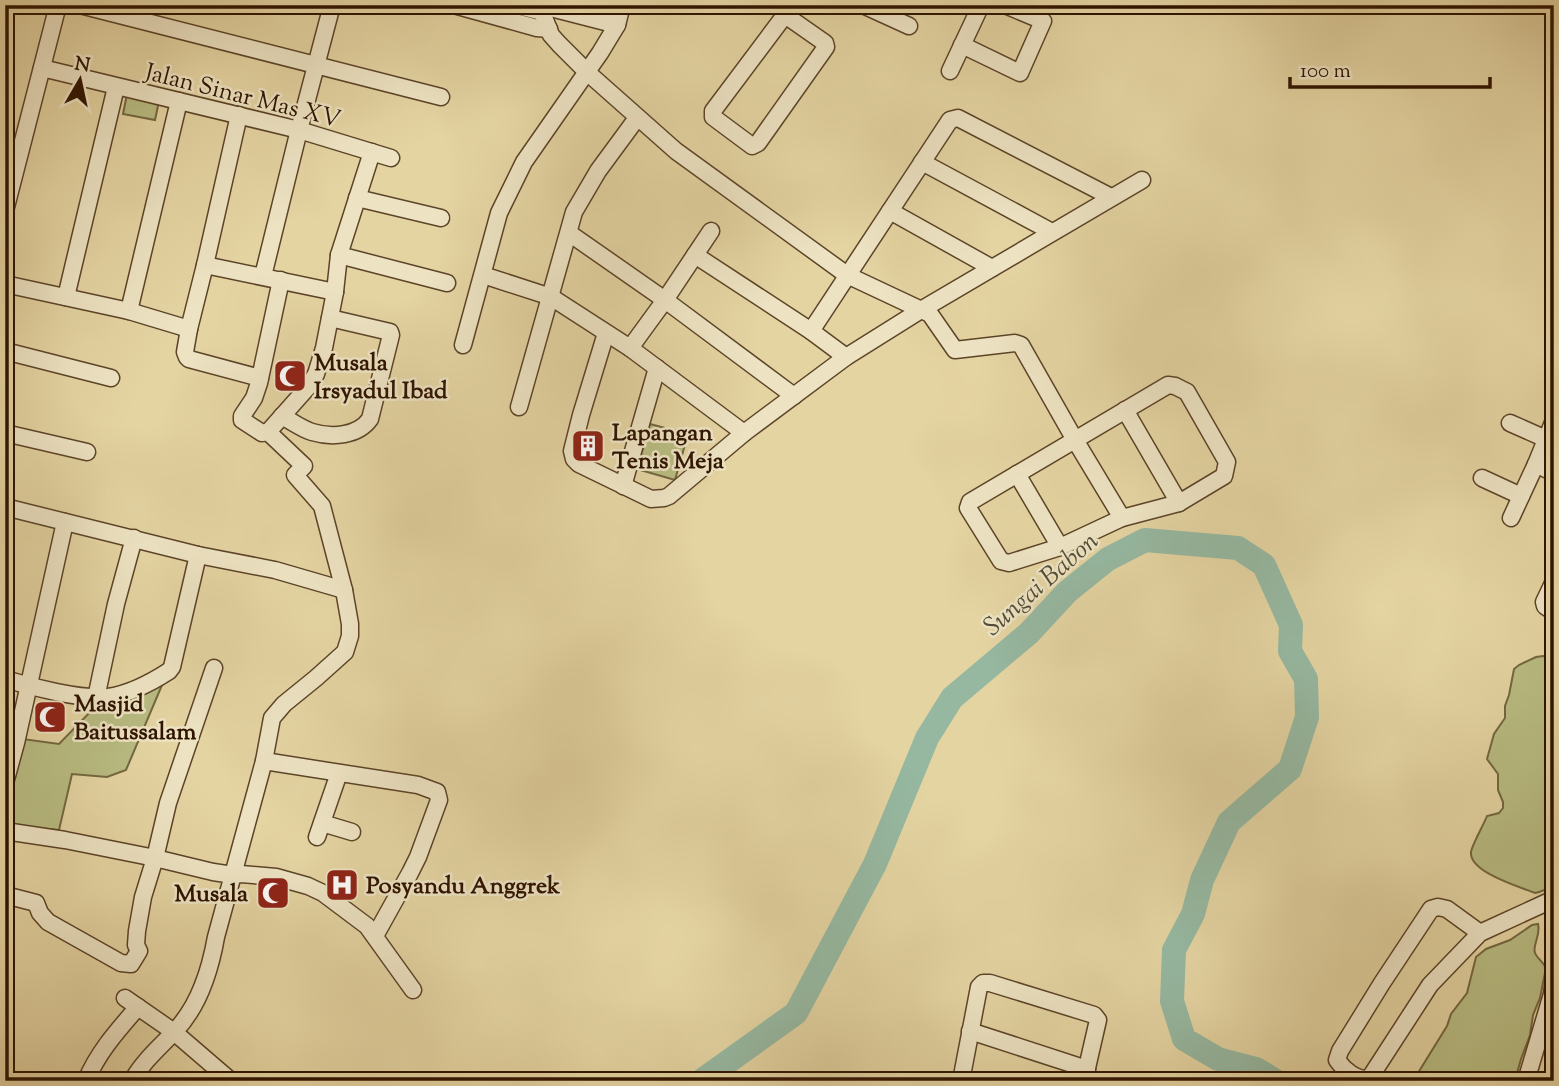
<svg xmlns="http://www.w3.org/2000/svg" width="1559" height="1086" font-family="'Sorts Mill Goudy',serif">
<rect width="100%" height="100%" fill="#e4d4a2"/>
<filter id="stains"><feTurbulence type="fractalNoise" baseFrequency=".00286" numOctaves="4"/><feColorMatrix values="0 0 0 0 .2 0 0 0 0 .09 0 0 0 0 .02 0 0 0 .5 -.17"/></filter>
<radialGradient id="worn" r=".72"><stop offset=".6" stop-color="#630" stop-opacity="0"/><stop offset="1" stop-color="#630" stop-opacity=".3"/></radialGradient>
<g fill="#b8bc82" stroke="#746841" stroke-width="2">
<path d="M127 94 159 101 155 120 123 114Z"/>
<path d="M650 424 688 434 675 480 637 469Z"/>
<path d="M1543 656 1554 658V887C1547 888 1542 892 1535 893 1520 887 1469 872 1471 852 1472 845 1484 824 1487 816L1499 813 1503 808V802L1498 790V774L1487 759 1494 734 1505 718V706L1509 695 1514 669 1519 665 1536 657Z"/>
<path d="M165 678 126 770 107 777 72 774 59 830 5 825V817L23 739 59 744 94 708Z"/>
<path d="M1538 924C1541 935 1532 946 1535 953 1537 958 1543 962 1546 968L1540 998 1533 1015 1530 1035 1521 1059 1516 1077 1510 1081H1413L1447 1026 1451 1014 1467 993 1476 957 1486 949 1510 940 1532 925Z"/>
</g>
<g fill="none" stroke-linecap="round" stroke-linejoin="round">
<path stroke="#96b8a1" stroke-width="24" d="M701 1081 796 1013 875 864 927 738 952 698 1029 633 1067 592 1108 559 1145 540 1238 548 1264 565 1291 625 1290 651 1306 679 1307 717 1290 769 1229 822 1202 880 1193 914 1174 950 1172 1001 1184 1039 1218 1059 1256 1069 1276 1081"/>
<defs>
<g id="minor">
<path d="M80 5 441 97"/>
<path d="M454 5 537 28 549 29"/>
<path d="M514 5 542 12 551 35 559 44 588 73 676 151 847 275 930 314 955 350 1015 343 1021 345 1075 440 1122 518"/>
<path d="M863 5 909 26"/>
<path d="M543 6 617 25"/>
<path d="M785 15 825 43 826 47 758 143 752 146 713 117V111L785 15 794 5"/>
<path d="M962 45 1020 73 1043 21 1005 5"/>
<path d="M42 68 299 130 391 158"/>
<path d="M950 71 981 5"/>
<path d="M239 115 205 265 189 329 185 352 187 357 189 359 260 378"/>
<path d="M922 162 1052 232"/>
<path d="M357 198 441 218"/>
<path d="M5 211 58 5"/>
<path d="M890 211 992 268"/>
<path d="M569 233 665 300 794 396"/>
<path d="M339 255 447 283"/>
<path d="M695 255 811 331 846 357"/>
<path d="M205 265 335 292"/>
<path d="M483 275 551 297 630 348 744 433"/>
<path d="M263 276 299 130 332 5"/>
<path d="M5 284 129 311 189 329"/>
<path d="M66 297 116 87"/>
<path d="M129 311 179 101"/>
<path d="M811 331 950 120 958 118 1111 197"/>
<path d="M606 333 581 415 572 451 574 459 579 464 651 499 664 498 669 496 744 433 846 357 921 310 1142 180"/>
<path d="M463 345 499 213 524 162 600 53 617 25 622 5"/>
<path d="M630 348 665 300 711 231"/>
<path d="M5 351 111 378"/>
<path d="M1168 385 1175 386 1187 392 1227 462 1224 476 1179 503 1122 518 1060 547 1009 563 1001 561 968 508 970 502Z"/>
<path d="M519 407 574 212 598 171 637 118"/>
<path d="M1125 410 1179 503"/>
<path d="M282 416C291 421 302 429 312 432 332 438 358 436 370 419L391 335 390 332 330 318"/>
<path d="M1510 423 1546 439"/>
<path d="M268 432 308 387 316 374 324 348 335 292 339 255 372 152"/>
<path d="M5 433 87 452"/>
<path d="M1536 464 1554 473"/>
<path d="M1017 474 1060 547"/>
<path d="M1482 478 1521 496"/>
<path d="M623 486 657 368"/>
<path d="M5 507 198 555 275 570 344 590"/>
<path d="M1511 518 1536 464 1554 420"/>
<path d="M1554 581 1544 602 1545 606 1554 612"/>
<path d="M5 679C31 687 82 700 108 697 129 694 152 682 169 671L172 667 198 555"/>
<path d="M96 698 116 604 134 538"/>
<path d="M264 761 418 785 437 792 439 800 418 857 410 873 375 936"/>
<path d="M5 783 16 743 65 522"/>
<path d="M322 823 352 832"/>
<path d="M5 831 65 840 155 858 213 872 233 875 241 874 276 877 308 886 323 893 367 926 413 990"/>
<path d="M317 837 339 773"/>
<path d="M5 895 36 903 40 913 48 922 121 963 131 964 139 951 136 945 137 931 143 897 155 858 168 803 214 668"/>
<path d="M1480 933 1447 909 1438 907 1431 909 1382 983 1340 1051 1337 1060C1344 1070 1356 1080 1369 1079L1430 985 1480 933 1554 899"/>
<path d="M125 998 174 1032 231 1081"/>
<path d="M970 1031 1087 1069"/>
<path d="M86 1081C98 1052 118 1030 138 1007"/>
<path d="M132 1081C143 1061 160 1047 175 1031 199 1006 210 971 216 937L264 761 272 718 284 704 316 678 345 652 350 636V624L344 590 322 506 295 475 304 466 268 432 262 433 242 420V416L254 398 259 383 281 280"/>
<path d="M961 1081 979 987 983 983H990L1094 1015 1098 1020 1084 1081"/>
<path d="M1526 1081 1552 994 1554 980"/>
</g>
</defs>
<use href="#minor" stroke="#5c4428" stroke-width="19"/>
<use href="#minor" stroke="#ede3c3" stroke-width="16"/>
</g>
<defs>
<symbol id="mosque-square" viewBox="-11 -11 22 22"><rect x="-9" y="-9" width="18" height="18" rx="4" fill="#8f2418" stroke="#ede3c3"/><path d="M3.5-4.9A6 6 0 1 0 3.5 4.9A5 5 0 1 1 3.5-4.9Z" fill="#fff"/></symbol>
<symbol id="building-square" viewBox="-11 -11 22 22"><rect x="-9" y="-9" width="18" height="18" rx="4" fill="#8f2418" stroke="#ede3c3"/><path d="M-4-6H4V6H1V3H-1V6H-4ZM-2.5-4.3h1.7v1.8h-1.7ZM.8-4.3h1.7v1.8H.8ZM-2.5-1h1.7V.8h-1.7ZM.8-1h1.7V.8H.8Z" fill="#fff"/></symbol>
<symbol id="hospital-square" viewBox="-11 -11 22 22"><rect x="-9" y="-9" width="18" height="18" rx="4" fill="#8f2418" stroke="#ede3c3"/><path d="M-5-5h3v3.5h4V-5h3V5h-3V1.5h-4V5h-3Z" fill="#fff"/></symbol>
</defs>
<g fill-rule="evenodd">
<use href="#mosque-square" x="271" y="357" width="38" height="38"/>
<use href="#building-square" x="569" y="427" width="38" height="38"/>
<use href="#mosque-square" x="31" y="698" width="38" height="38"/>
<use href="#hospital-square" x="323" y="866" width="38" height="38"/>
<use href="#mosque-square" x="254" y="874" width="38" height="38"/>
</g>
<g text-anchor="middle" stroke-width="5" stroke-linejoin="round" paint-order="stroke">
<g font-size="24" fill="#2f1400" stroke="#ede3c3">
<text transform="translate(243 95) rotate(14)" y="8">Jalan Sinar Mas XV</text>
</g>
<g font-size="24" font-weight="bold" fill="#2f1400" stroke="#ede3c3" text-anchor="start">
<text x="314" y="370">Musala<tspan x="314" dy="28">Irsyadul Ibad</tspan></text>
<text x="612" y="440">Lapangan<tspan x="612" dy="28">Tenis Meja</tspan></text>
<text x="74" y="711">Masjid<tspan x="74" dy="28">Baitussalam</tspan></text>
<text x="366" y="893">Posyandu Anggrek</text>
<text x="248" y="901" text-anchor="end">Musala</text>
</g>
<g font-size="26" font-style="italic" fill="#534d38" stroke="#ede3c3">
<text transform="translate(1040 583) rotate(-41)" y="9">Sungai Babon</text>
</g>
</g>
<rect width="1559" height="1086" fill="none" stroke="#e4d4a2" stroke-width="28"/>
<rect x="7" y="7" width="1545" height="1072" fill="none" stroke="#2f1400" stroke-width="3.5"/>
<rect x="14" y="14" width="1531" height="1058" fill="none" stroke="#2f1400" stroke-width="2"/>
<g transform="translate(80 80) rotate(9)" stroke="#ede3c3" stroke-width="5" paint-order="stroke">
<path d="M0-5L12 26L0 18L-12 26Z" fill="#2f1400"/>
<text y="-10" font-size="19" font-weight="bold" text-anchor="middle" fill="#2f1400">N</text>
</g>
<path d="M1290 77v10h200v-10" fill="none" stroke="#2f1400" stroke-width="3.5"/>
<text x="1300" y="77" font-size="21" fill="#2f1400" stroke="#ede3c3" stroke-width="5" paint-order="stroke">100 m</text>
<rect width="100%" height="100%" filter="url(#stains)"/>
<rect width="100%" height="100%" fill="url(#worn)"/>
</svg>
